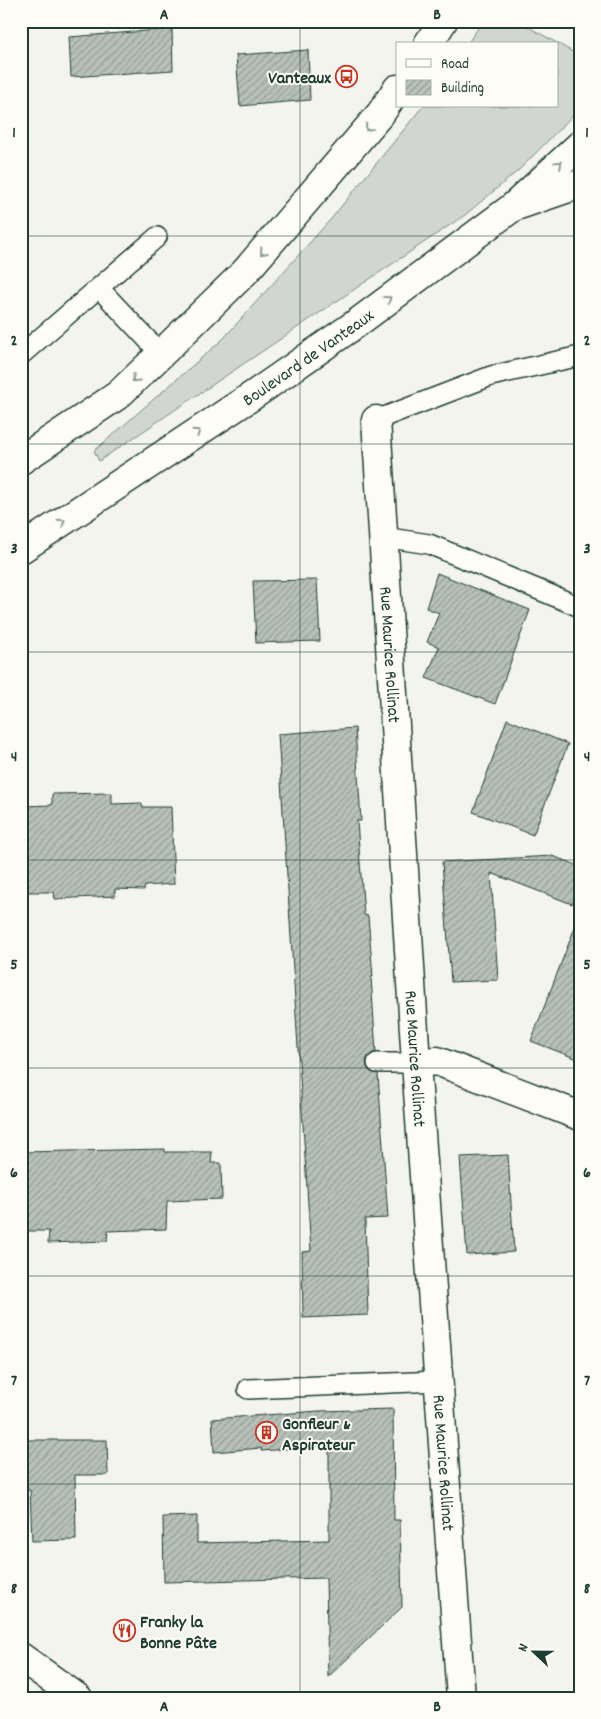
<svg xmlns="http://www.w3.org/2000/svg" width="601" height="1719" font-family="Dekko,sans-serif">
<defs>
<pattern id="building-hatch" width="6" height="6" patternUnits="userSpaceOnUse" patternTransform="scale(1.25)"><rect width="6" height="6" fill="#b9c1bb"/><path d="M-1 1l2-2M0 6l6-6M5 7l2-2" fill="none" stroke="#969e99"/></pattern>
</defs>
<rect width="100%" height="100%" fill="#f4f4ef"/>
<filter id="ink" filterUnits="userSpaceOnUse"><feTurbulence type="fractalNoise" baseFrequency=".02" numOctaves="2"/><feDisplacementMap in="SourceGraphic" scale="10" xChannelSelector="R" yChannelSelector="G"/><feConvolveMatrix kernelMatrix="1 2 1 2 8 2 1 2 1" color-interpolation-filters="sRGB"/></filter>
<g filter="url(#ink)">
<path fill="#d1d6d1" stroke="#788a82" d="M483 21H518L580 56V108L520 169 465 215 99 461 94 451 222 340 331 219 423 106H557V44H467Z"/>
<g fill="url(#building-hatch)" stroke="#1f3d34">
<path d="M172 29 173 70 71 77 69 37Z"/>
<path d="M308 50 310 100 240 106 236 55Z"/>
<path d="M437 573 530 610 495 704 426 678 439 647 427 642 439 613 426 608Z"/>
<path d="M317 580 320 641 256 643 253 581Z"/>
<path d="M507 719 568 744 533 835 473 812Z"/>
<path d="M355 728 361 821H357L364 915 368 916 373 977H371L376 1052 368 1057 366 1063 368 1069 371 1072 378 1074 388 1218 365 1219 368 1315 303 1318 302 1252 311 1251 278 734Z"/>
<path d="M112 793V804L142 803V807H171L174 884 145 886 144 890 115 889V896L55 899 54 892H23V888H21V806L52 805V794Z"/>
<path d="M552 856 580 866V885L572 904 491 873 498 980 451 982 442 862Z"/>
<path d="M577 922H580V1060L531 1041Z"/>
<path d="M165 1149V1152H212L211 1163H221L222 1199 167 1201 166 1229 108 1231 107 1241 48 1243 49 1231H21V1152Z"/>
<path d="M508 1155 514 1252 467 1255 460 1157Z"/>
<path d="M393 1409 394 1520H400L402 1607 328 1677 326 1578 164 1582 163 1517 197 1516V1543L329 1540V1446L261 1451V1448L214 1452 212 1419 319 1411Z"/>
<path d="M21 1440H107L108 1475H75L76 1540 32 1541 30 1490H21Z"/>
</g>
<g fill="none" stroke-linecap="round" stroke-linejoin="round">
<defs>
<g id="service">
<path d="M99 288 161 354"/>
<path d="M21 355 157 237"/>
<path d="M376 420 491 376 580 356"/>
<path d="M383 537 429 544 580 607"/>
<path d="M377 1063H416"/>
<path d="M248 1389 438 1381"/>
</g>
<g id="minor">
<path id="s1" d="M376 420 416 1063 461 1698"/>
<path d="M416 1063 437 1061 580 1116"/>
</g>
<g id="secondary">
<path d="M513 207 580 184"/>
<path d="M21 1657 78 1698"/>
</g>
<g id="primary">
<path d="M428 44 443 21"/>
<path d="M21 460 118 395 161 354 245 272 381 113 397 89"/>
<path id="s2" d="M21 549 252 396 357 323 513 207 580 145"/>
</g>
</defs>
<use href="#service" stroke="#1f3d34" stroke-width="22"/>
<use href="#minor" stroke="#1f3d34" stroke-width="31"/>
<use href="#secondary" stroke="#1f3d34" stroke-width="31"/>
<use href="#primary" stroke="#1f3d34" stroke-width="31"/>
<use href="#service" stroke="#fdfcf7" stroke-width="19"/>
<use href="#minor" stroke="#fdfcf7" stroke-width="28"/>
<use href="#secondary" stroke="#fdfcf7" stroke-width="28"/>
<use href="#primary" stroke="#fdfcf7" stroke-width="28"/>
</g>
<defs><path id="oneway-chevron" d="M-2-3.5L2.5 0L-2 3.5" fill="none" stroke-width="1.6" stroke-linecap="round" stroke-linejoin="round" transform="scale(1.25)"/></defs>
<g stroke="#8e9c96">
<use href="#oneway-chevron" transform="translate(368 128) rotate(130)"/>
<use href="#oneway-chevron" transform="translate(559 164) rotate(-43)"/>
<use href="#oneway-chevron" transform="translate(263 252) rotate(131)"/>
<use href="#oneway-chevron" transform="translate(388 299) rotate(-36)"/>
<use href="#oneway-chevron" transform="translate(135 379) rotate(136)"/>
<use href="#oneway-chevron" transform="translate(197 432) rotate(-34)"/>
<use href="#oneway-chevron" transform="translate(62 522) rotate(-34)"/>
</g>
</g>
<path fill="none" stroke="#1f3d34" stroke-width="1" stroke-opacity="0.55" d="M300 21V1698M21 236H580M21 444H580M21 652H580M21 860H580M21 1068H580M21 1276H580M21 1484H580"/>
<defs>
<symbol id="bus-ring" viewBox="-11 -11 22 22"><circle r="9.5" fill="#fdfcf7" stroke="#c8321e" stroke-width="1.5"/><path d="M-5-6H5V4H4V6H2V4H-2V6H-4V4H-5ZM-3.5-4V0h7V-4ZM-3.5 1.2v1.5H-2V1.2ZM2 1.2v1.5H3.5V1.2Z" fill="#c8321e"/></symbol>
<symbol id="building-ring" viewBox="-11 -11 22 22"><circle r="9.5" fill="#fdfcf7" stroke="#c8321e" stroke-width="1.5"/><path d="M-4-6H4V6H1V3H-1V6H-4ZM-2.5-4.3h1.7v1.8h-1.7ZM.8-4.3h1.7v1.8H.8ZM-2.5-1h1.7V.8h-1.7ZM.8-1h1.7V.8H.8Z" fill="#c8321e"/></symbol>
<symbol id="restaurant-ring" viewBox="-11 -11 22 22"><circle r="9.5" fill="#fdfcf7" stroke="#c8321e" stroke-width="1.5"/><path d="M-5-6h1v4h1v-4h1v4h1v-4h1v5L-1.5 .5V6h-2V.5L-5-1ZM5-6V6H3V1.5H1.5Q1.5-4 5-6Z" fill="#c8321e"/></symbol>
</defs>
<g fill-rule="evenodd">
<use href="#bus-ring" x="334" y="64" width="25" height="25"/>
<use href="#building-ring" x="254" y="1420" width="25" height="25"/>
<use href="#restaurant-ring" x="112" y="1618" width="25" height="25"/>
</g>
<g text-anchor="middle" stroke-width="4" stroke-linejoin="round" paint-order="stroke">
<g font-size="18" font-weight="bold" fill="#1f3d34" stroke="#fdfcf7" text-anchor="start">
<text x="331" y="83" text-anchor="end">Vanteaux</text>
<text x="282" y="1429">Gonfleur &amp;<tspan x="282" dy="21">Aspirateur</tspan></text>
<text x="140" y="1627">Franky la<tspan x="140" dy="21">Bonne Pâte</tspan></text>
</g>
<g font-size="18" fill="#1f3d34" stroke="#fdfcf7">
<text dy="6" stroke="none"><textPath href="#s2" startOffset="345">Boulevard de Vanteaux</textPath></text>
<text dy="6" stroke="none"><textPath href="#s1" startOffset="235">Rue Maurice Rollinat</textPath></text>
<text dy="6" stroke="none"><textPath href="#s1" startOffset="640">Rue Maurice Rollinat</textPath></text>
<text dy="6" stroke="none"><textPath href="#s1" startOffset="1045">Rue Maurice Rollinat</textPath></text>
</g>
</g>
<rect width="601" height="1719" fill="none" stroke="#fdfcf7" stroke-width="55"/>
<rect x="396" y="42" width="162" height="65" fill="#fdfcf7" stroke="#a4b0a9"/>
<rect x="406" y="59" width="25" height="8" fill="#fdfcf7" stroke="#a4b0a9"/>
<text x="441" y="68" font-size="15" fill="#1f3d34">Road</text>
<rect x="406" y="80" width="25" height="15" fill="url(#building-hatch)" stroke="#a4b0a9"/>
<text x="441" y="92" font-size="15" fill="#1f3d34">Building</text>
<g transform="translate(534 1652) rotate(292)" stroke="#fdfcf7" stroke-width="4" paint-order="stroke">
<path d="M0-4L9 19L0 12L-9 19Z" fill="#1f3d34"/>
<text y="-8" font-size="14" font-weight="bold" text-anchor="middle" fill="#1f3d34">N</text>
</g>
<rect x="28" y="28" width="546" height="1664" fill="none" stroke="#1f3d34" stroke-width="2"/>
<g font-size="16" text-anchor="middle" font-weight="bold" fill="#1f3d34">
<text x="164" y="19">A</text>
<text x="437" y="19">B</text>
<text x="14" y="137">1</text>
<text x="587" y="137">1</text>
<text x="14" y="345">2</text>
<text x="587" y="345">2</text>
<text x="14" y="553">3</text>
<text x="587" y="553">3</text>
<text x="14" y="761">4</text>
<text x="587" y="761">4</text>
<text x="14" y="969">5</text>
<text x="587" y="969">5</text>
<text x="14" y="1177">6</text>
<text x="587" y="1177">6</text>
<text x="14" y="1385">7</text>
<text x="587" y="1385">7</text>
<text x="14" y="1593">8</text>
<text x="587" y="1593">8</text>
<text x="164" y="1711">A</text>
<text x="437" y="1711">B</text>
</g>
</svg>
